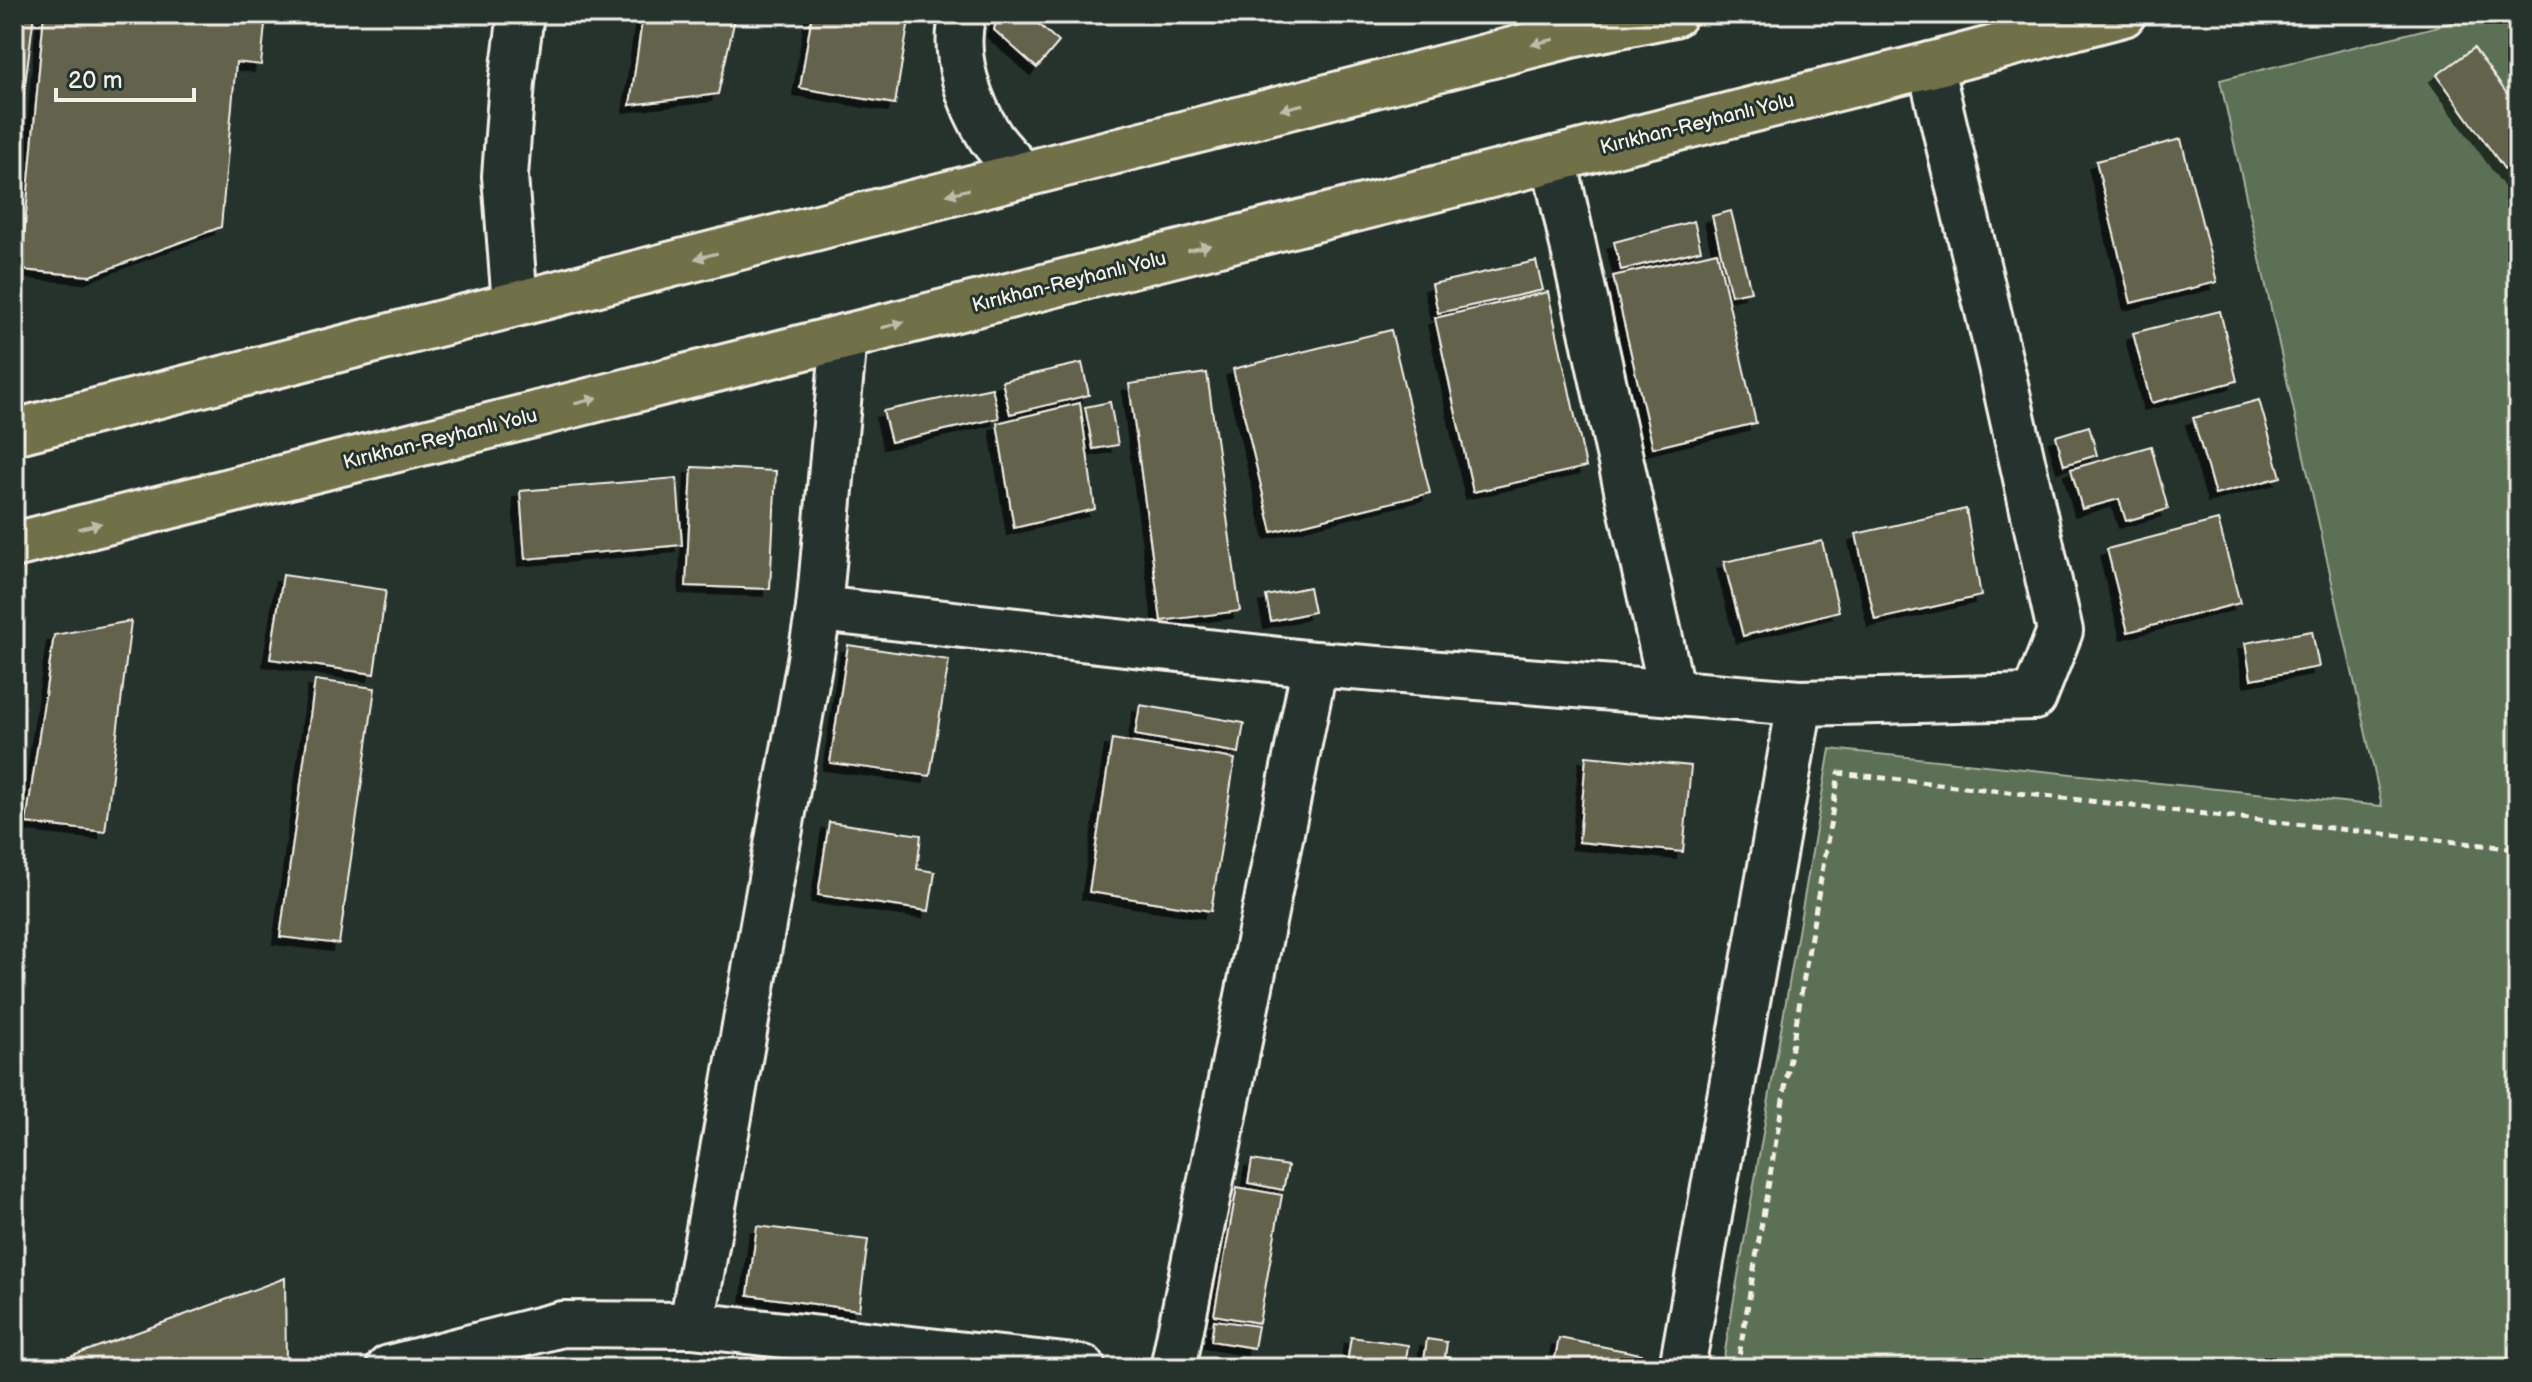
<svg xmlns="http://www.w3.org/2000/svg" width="2532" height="1382" viewBox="0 0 2532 1382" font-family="'Balsamiq Sans',sans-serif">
	<defs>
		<filter id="shadow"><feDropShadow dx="-7" dy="7" stdDeviation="0" flood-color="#0009"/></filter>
	</defs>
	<rect width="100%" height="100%" fill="#26332d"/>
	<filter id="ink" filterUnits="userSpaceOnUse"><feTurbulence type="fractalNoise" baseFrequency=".0125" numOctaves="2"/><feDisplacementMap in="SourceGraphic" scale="16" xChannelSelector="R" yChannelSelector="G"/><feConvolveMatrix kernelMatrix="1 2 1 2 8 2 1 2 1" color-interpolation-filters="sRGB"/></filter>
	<g filter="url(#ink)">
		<path fill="#5b7054" stroke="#a8b09e" stroke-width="2" d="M2487 14H2518V1368H1722L1830 749 2382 806 2220 80Z"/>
		<g fill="#63624e" stroke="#f4f1e8" stroke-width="2" filter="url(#shadow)">
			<path d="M14 14H34L15 164H14Z"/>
			<path d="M44 14H266L261 65 236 62 221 227 90 276 21 270Z"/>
			<path d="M643 14H736L718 94 630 105Z"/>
			<path d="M812 14H910L895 104 800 88Z"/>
			<path d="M998 14H1016L1033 19 1059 42 1037 68 994 30Z"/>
			<path d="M2474 48 2518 109V188L2437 75Z"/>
			<path d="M2181 139 2217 282 2131 303 2096 161Z"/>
			<path d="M1731 211 1751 291 1731 295 1712 216Z"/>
			<path d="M1694 221 1701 250 1621 270 1614 242Z"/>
			<path d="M1717 252 1756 423 1653 448 1613 276Z"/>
			<path d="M1536 261 1543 290 1438 313 1432 284Z"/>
			<path d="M1548 292 1586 467 1473 492 1435 318Z"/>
			<path d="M2220 311 2237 381 2151 403 2133 333Z"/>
			<path d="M1391 330 1430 493 1272 532 1233 369Z"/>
			<path d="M1082 363 1089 395 1010 414 1002 381Z"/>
			<path d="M1207 373 1240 611 1161 621 1129 384Z"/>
			<path d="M992 388 999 418 891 442 883 411Z"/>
			<path d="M2259 400 2281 477 2215 495 2193 418Z"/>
			<path d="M1110 402 1118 445 1093 449 1085 407Z"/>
			<path d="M1080 403 1095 509 1014 528 997 423Z"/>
			<path d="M2089 426 2097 455 2064 465 2056 436Z"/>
			<path d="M2151 446 2168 509 2126 521 2119 499 2082 509 2071 469Z"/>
			<path d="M692 467 776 471 770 589 686 586Z"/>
			<path d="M677 478 682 545 525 559 520 491Z"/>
			<path d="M1966 509 1981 596 1875 620 1856 534Z"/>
			<path d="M2218 520 2240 603 2128 632 2107 549Z"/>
			<path d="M1822 541 1839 611 1743 636 1724 562Z"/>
			<path d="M283 575 386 590 374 674 270 659Z"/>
			<path d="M1309 587 1314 612 1271 621 1266 596Z"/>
			<path d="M131 621 105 832 26 823 54 635Z"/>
			<path d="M2312 631 2319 667 2251 679 2245 643Z"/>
			<path d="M848 645 949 660 930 776 830 763Z"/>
			<path d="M315 680 375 688 339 944 280 937Z"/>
			<path d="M1140 705 1244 723 1239 753 1135 735Z"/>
			<path d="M1112 739 1235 759 1211 911 1089 892Z"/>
			<path d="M1586 756 1691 766 1683 852 1579 842Z"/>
			<path d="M829 822 921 835 917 869 935 872 929 911 818 895Z"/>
			<path d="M1252 1160 1288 1166 1283 1190 1248 1183Z"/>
			<path d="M1237 1187 1282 1195 1259 1323 1214 1315Z"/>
			<path d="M757 1226 868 1240 859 1310 748 1295Z"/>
			<path d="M285 1278 286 1364 276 1368H40Z"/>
			<path d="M1214 1320 1258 1326 1254 1348 1211 1341Z"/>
			<path d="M1351 1337 1408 1345 1405 1368 1347 1363Z"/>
			<path d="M1559 1338 1641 1354 1638 1368H1553Z"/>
			<path d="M1427 1339 1447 1342 1445 1357 1457 1359 1456 1368H1423Z"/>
		</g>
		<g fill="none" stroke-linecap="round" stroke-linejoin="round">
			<defs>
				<g id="street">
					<path d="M963 14C952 54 969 104 991 138 1000 151 1013 163 1023 175"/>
					<path d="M1554 159 1672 693"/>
					<path d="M515 304 505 176 512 82 521 14"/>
					<path d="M819 609 1315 664 1800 703 2034 697 2060 631 2001 366 1930 65"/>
					<path d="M692 1325 819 609 844 337"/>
					<path d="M389 1368 562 1324 692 1325 1083 1368"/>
					<path d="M1173 1368 1315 664"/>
					<path d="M1682 1368 1800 703"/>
				</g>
				<g id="highway">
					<path d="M14 432 1571 35 1674 14"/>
					<path d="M14 545 1930 65 2123 14"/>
				</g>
			</defs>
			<use href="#street" stroke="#f4f1e8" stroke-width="50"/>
			<use href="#highway" stroke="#f4f1e8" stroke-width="50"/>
			<path stroke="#f4f1e8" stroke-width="5" stroke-dasharray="8 6" stroke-linecap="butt" d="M1737 1368 1839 773 2518 849"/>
			<use href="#street" stroke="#26332d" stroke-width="44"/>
			<use href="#highway" stroke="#70704a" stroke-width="44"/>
		</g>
		<defs><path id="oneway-solid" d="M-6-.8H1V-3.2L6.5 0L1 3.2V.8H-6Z" transform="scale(2)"/></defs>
		<g fill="#bfbda9">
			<use href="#oneway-solid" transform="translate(1543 42) rotate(166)"/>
			<use href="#oneway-solid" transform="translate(1292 107) rotate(166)"/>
			<use href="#oneway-solid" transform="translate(958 192) rotate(166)"/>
			<use href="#oneway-solid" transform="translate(1199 248) rotate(-14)"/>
			<use href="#oneway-solid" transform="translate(706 256) rotate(166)"/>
			<use href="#oneway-solid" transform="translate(893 325) rotate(-14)"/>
			<use href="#oneway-solid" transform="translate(586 401) rotate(-14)"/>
			<use href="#oneway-solid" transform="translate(90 526) rotate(-14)"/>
		</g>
	</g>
	<g text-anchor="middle" stroke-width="6" stroke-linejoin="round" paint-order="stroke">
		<g font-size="20" fill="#f4f1e8" stroke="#26332d">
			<text transform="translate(1697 123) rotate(-14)" y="7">Kırıkhan-Reyhanlı Yolu</text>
			<text transform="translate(1069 281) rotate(-14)" y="7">Kırıkhan-Reyhanlı Yolu</text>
			<text transform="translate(440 438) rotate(-14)" y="7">Kırıkhan-Reyhanlı Yolu</text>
		</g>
	</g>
	<rect width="2532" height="1382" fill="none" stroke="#26332d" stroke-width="48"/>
	<rect x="24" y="24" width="2484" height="1334" fill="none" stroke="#f4f1e8" stroke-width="3" filter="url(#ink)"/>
	<path d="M56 88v12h138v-12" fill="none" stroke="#f4f1e8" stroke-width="4"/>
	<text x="68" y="88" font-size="24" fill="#f4f1e8" stroke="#26332d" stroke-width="6" paint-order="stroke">20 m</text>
</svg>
